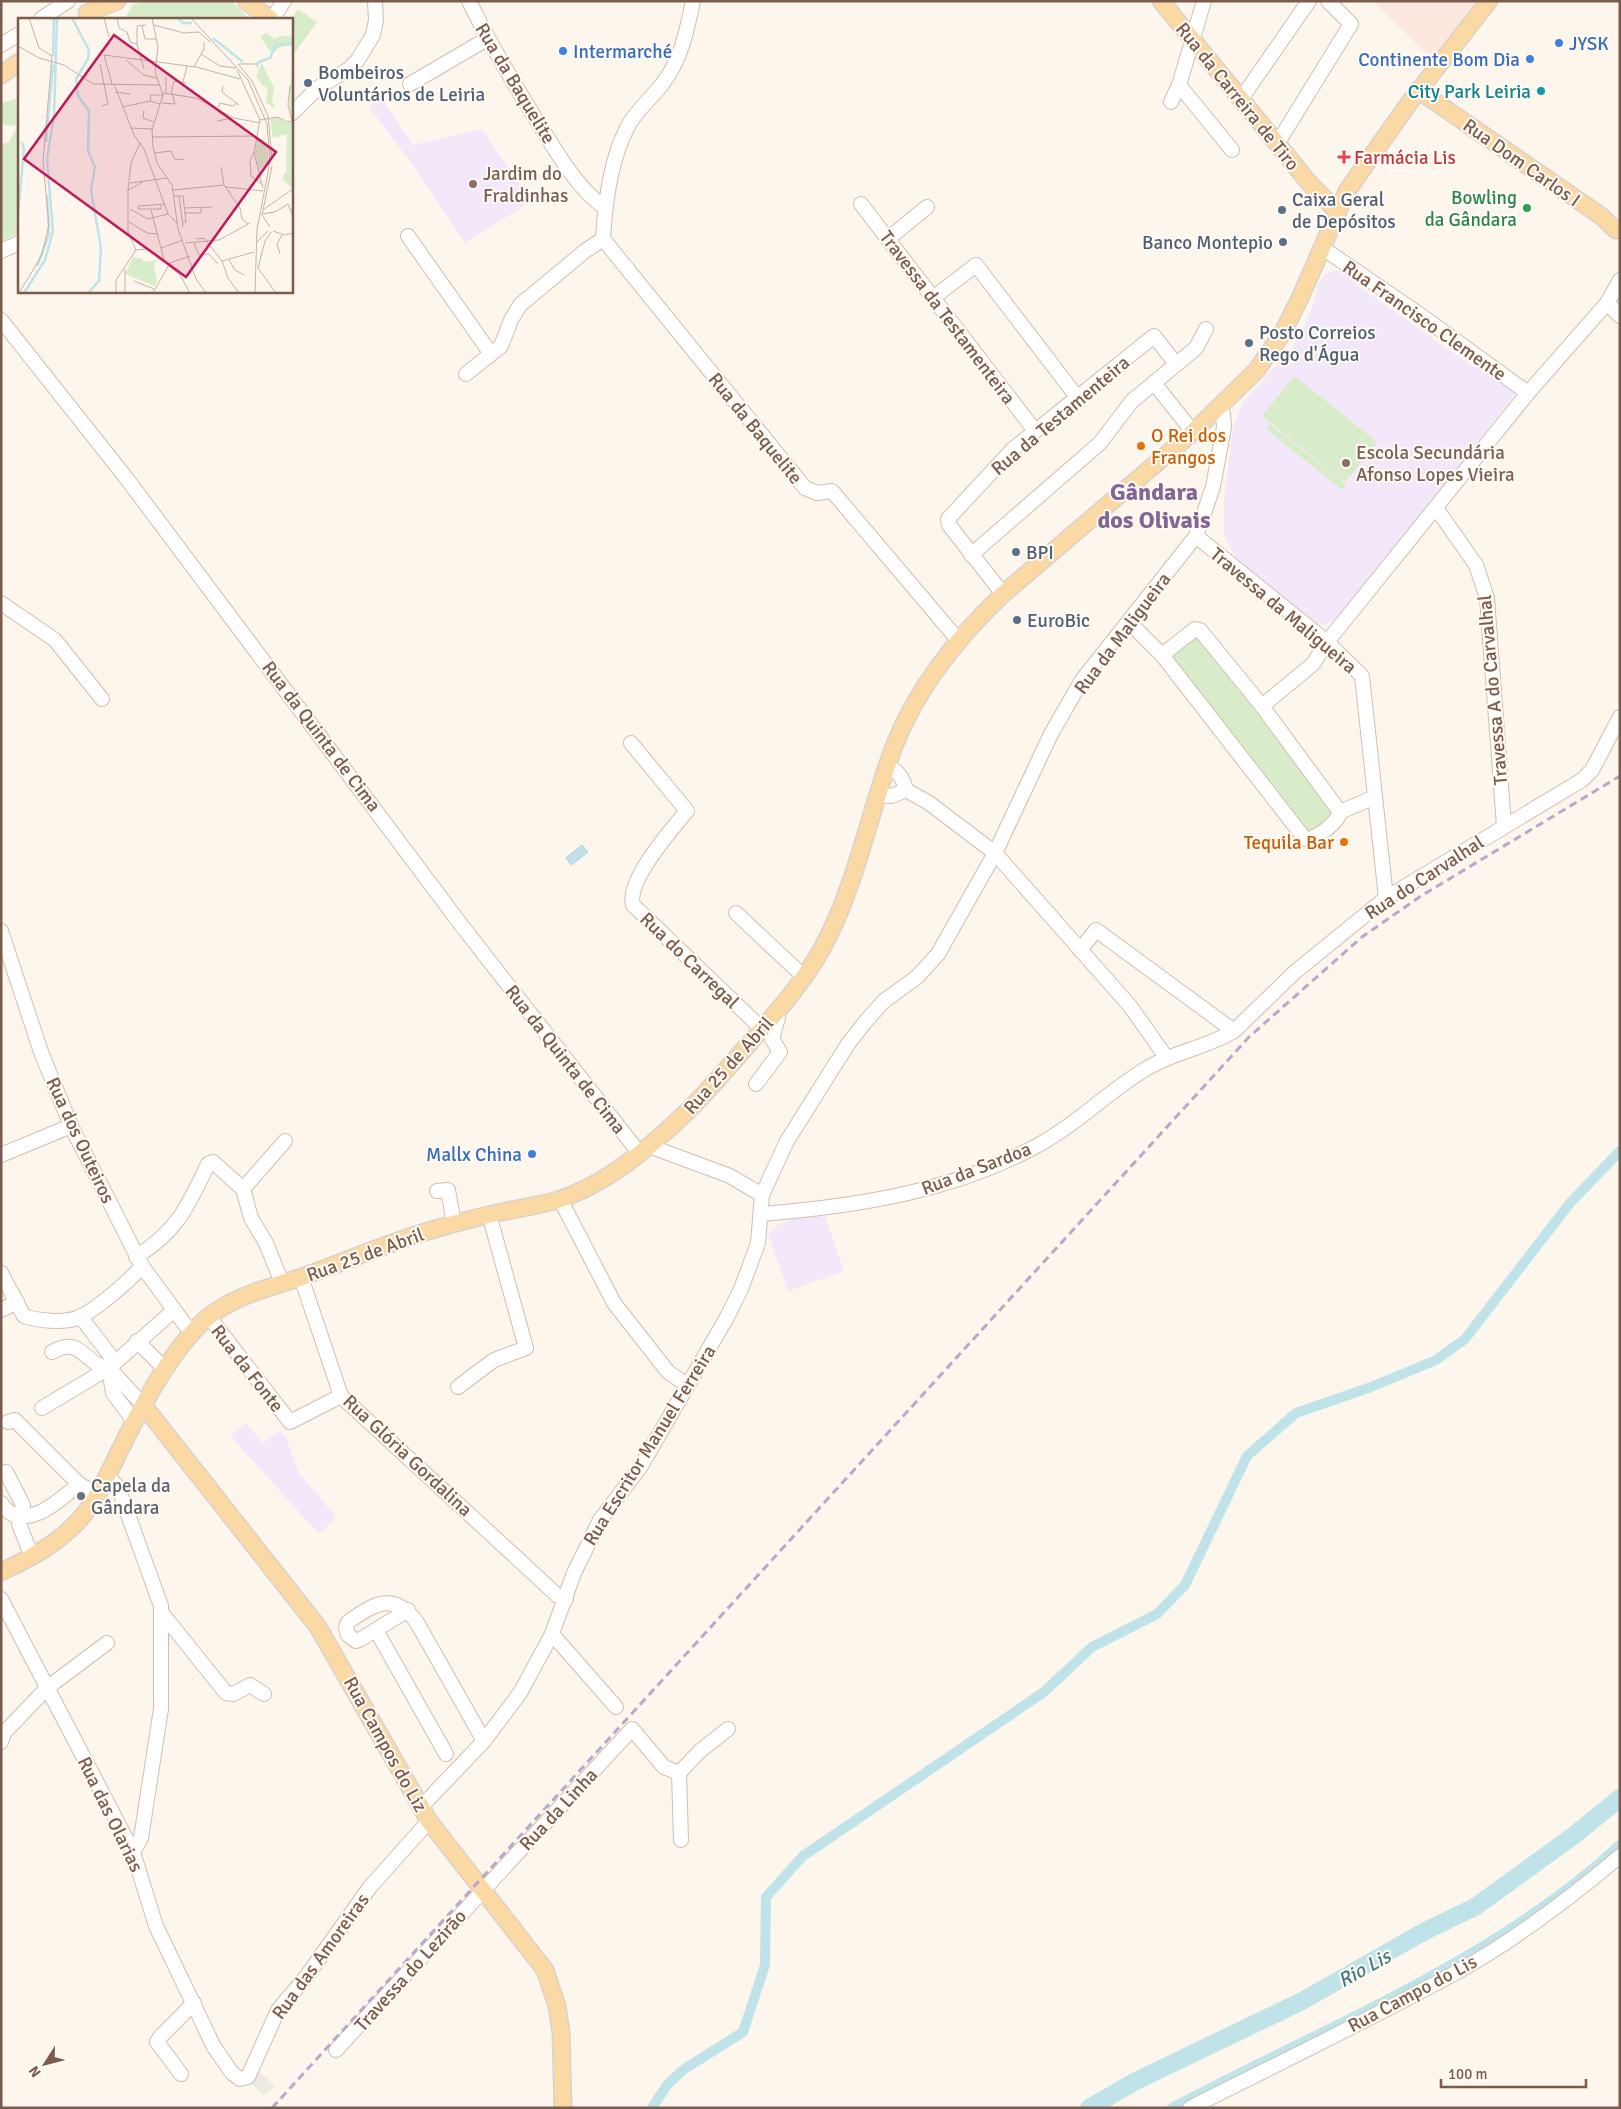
<svg xmlns="http://www.w3.org/2000/svg" width="1621" height="2109" viewBox="0 0 1621 2109" font-family="Signika,sans-serif">
	<rect width="100%" height="100%" fill="#fdf6ec"/>
	<path fill="#fde8e0" d="M1373 1H1478L1432 59Z"/>
	<path fill="#efe9e4" d="M256 2069 275 2086 264 2095 249 2082Z"/>
	<g fill="#f3e8fa">
		<path d="M381 97 413 145 481 129 532 201 465 243 414 167 369 107Z"/>
		<path d="M1340 269 1355 276 1357 285 1472 366 1478 364 1517 392 1340 619 1318 626 1253 575 1234 556 1224 535V500L1233 427 1243 402 1291 349 1303 330 1313 305 1318 284 1325 274Z"/>
		<path d="M801 1216H825L844 1271 788 1291 768 1234 778 1225Z"/>
		<path d="M246 1423 263 1443 280 1430 286 1438 299 1473 336 1517 319 1534 230 1436Z"/>
	</g>
	<g fill="#d8ecc9">
		<path d="M146 1H231L244 13 247 19H125L132 5Z"/>
		<path d="M298 9 317 22 291 58V19Z"/>
		<path d="M19 98V233L1 242V144L9 142 17 126 1 125V103Z"/>
		<path d="M1296 377 1376 441 1375 445 1346 481H1342L1264 417V413L1293 378Z"/>
		<path d="M1270 424 1346 485 1342 490 1266 429Z"/>
		<path d="M1192 636 1199 637 1333 812V815L1312 832 1308 833 1171 658 1172 651Z"/>
	</g>
	<path fill="#bfe3e8" stroke="#a5d3da" d="M582 845 588 852 571 865 566 858Z"/>
	<g fill="none" stroke-linecap="round" stroke-linejoin="round">
		<g stroke="#bfe3e8" stroke-width="10">
			<path d="M652 2108 667 2085 683 2070 743 2032 765 1965 766 1897 803 1856 1044 1692 1092 1647 1157 1614 1185 1585 1247 1456 1296 1413 1371 1387 1436 1360 1465 1339 1570 1203 1620 1151"/>
			<path d="M1172 2108C1324 2027 1492 1963 1620 1845"/>
		</g>
		<path stroke="#bfe3e8" stroke-width="18" d="M1089 2108 1136 2081 1304 2000 1425 1931 1475 1907 1573 1836 1620 1798"/>
		<defs>
			<g id="minor">
				<path d="M469 1C490 44 514 84 539 124 558 154 576 187 605 208"/>
				<path d="M1204 1 1179 85 1232 150"/>
				<path d="M41 19 68 1"/>
				<path d="M272 19 284 1"/>
				<path d="M1 45 19 34"/>
				<path d="M410 84 487 39"/>
				<path d="M1241 99 1309 1"/>
				<path d="M1171 102 1179 85"/>
				<path d="M291 114 319 87 349 69 357 61 373 35 376 20 375 1"/>
				<path d="M1277 144 1351 24 1328 1"/>
				<path d="M861 204 1035 431"/>
				<path d="M408 236 491 354"/>
				<path d="M889 238 927 207"/>
				<path d="M603 239 805 488 817 493 832 491 959 641"/>
				<path d="M1321 247 1419 314 1528 393"/>
				<path d="M1 251 19 243"/>
				<path d="M934 297 976 265 1077 397"/>
				<path d="M1607 303 1620 316"/>
				<path d="M1 320 127 479 462 926 640 1154"/>
				<path d="M466 374 501 346 511 320 520 305 585 251 603 239C605 202 610 161 627 128 635 111 652 98 663 83 681 60 687 30 693 1"/>
				<path d="M1154 383 1193 432"/>
				<path d="M1436 508 1476 565 1487 598 1504 826"/>
				<path d="M1196 536 1327 642 1362 676 1386 898"/>
				<path d="M971 555 1100 443 1132 401 1196 348 1206 329"/>
				<path d="M1003 594 949 525 948 519 1013 449 1154 336 1176 364"/>
				<path d="M1 603 55 640 102 699"/>
				<path d="M1130 623 1162 655 1305 839C1315 841 1339 821 1340 812L1262 706 1200 630 1195 629 1162 655"/>
				<path d="M1262 706 1313 664 1327 642 1528 393 1607 303 1620 280"/>
				<path d="M631 743 687 811C671 830 626 881 633 905L762 1029"/>
				<path d="M888 766C898 771 904 779 906 790"/>
				<path d="M906 790 929 803 995 853 1130 1006 1166 1057"/>
				<path d="M878 795 892 796 906 790"/>
				<path d="M1340 812 1375 797"/>
				<path d="M736 913 804 977"/>
				<path d="M1 931 41 1052 71 1126 142 1266 192 1334"/>
				<path d="M1080 950 1096 930 1234 1031"/>
				<path d="M756 1084 780 1052 772 1039 778 1018 775 1013"/>
				<path d="M649 1146 730 1176 762 1195"/>
				<path d="M1 1155 71 1126"/>
				<path d="M243 1189 285 1141"/>
				<path d="M437 1191 448 1190 454 1224"/>
				<path d="M560 1199 614 1303 668 1372 687 1385"/>
				<path d="M762 1214C859 1206 956 1191 1042 1143 1079 1122 1108 1092 1144 1070 1172 1052 1206 1048 1234 1031L1295 972 1386 898 1582 780 1592 770 1620 717"/>
				<path d="M136 1257C178 1230 187 1208 208 1164L213 1162 243 1189 251 1218 266 1243 282 1283"/>
				<path d="M1 1273 24 1316C39 1321 62 1323 78 1318 94 1311 131 1280 142 1266"/>
				<path d="M301 1277 341 1396 558 1596 566 1599"/>
				<path d="M1 1310 17 1302"/>
				<path d="M80 1316 115 1362"/>
				<path d="M209 1317 290 1422 341 1396"/>
				<path d="M137 1341 166 1370"/>
				<path d="M52 1352C83 1335 83 1365 109 1368"/>
				<path d="M109 1368 113 1393 134 1421"/>
				<path d="M109 1368 144 1406"/>
				<path d="M458 1387 494 1360 526 1348 489 1214"/>
				<path d="M42 1408 109 1368 173 1311"/>
				<path d="M8 1422 15 1420 79 1484 98 1495"/>
				<path d="M6 1472 23 1505 19 1524 32 1557"/>
				<path d="M107 1476 118 1487 161 1606V1709L141 1838 133 1852"/>
				<path d="M1 1503C22 1536 60 1500 79 1484"/>
				<path d="M1 1599 133 1852 156 1926 214 2047 232 2073 240 2079 248 2077 278 2010 306 1977 370 1887 429 1821"/>
				<path d="M408 1610 361 1639 356 1641 348 1635 346 1627 348 1622C374 1604 393 1591 416 1621L484 1741"/>
				<path d="M161 1612 226 1693 233 1694 250 1685 264 1694"/>
				<path d="M376 1630 446 1754"/>
				<path d="M552 1634 616 1707"/>
				<path d="M1 1742 4 1733 47 1688 107 1643"/>
				<path d="M420 1808 484 1741 520 1693 552 1634 574 1573 600 1520 641 1466 726 1319 741 1289 758 1243 762 1195 787 1141 848 1044 866 1021 884 1001 917 977 938 954 995 853 1051 734 1082 680 1196 536 1213 487 1224 427 1223 414 1219 408"/>
				<path d="M681 1840 679 1773 700 1751 728 1729"/>
				<path d="M336 2050 632 1729 664 1767 679 1773"/>
				<path d="M181 2074 157 2042 161 2036 194 2003"/>
				<path d="M1190 2108C1279 2063 1369 2020 1457 1972 1515 1940 1569 1899 1620 1856"/>
			</g>
			<g id="major">
				<path d="M246 1 270 19"/>
				<path d="M1161 1 1310 184 1337 211"/>
				<path d="M87 13 117 1"/>
				<path d="M1 75 19 62"/>
				<path d="M1418 90 1601 216 1616 230"/>
				<path d="M144 1406 318 1627 429 1821 545 1970 557 2006 561 2032 563 2108"/>
				<path d="M1 1572C31 1558 59 1543 81 1518 97 1500 107 1476 118 1454 139 1411 171 1349 207 1318 235 1295 269 1288 302 1277 349 1260 394 1240 442 1227 464 1221 485 1215 507 1211 524 1207 541 1205 558 1200 598 1187 634 1160 664 1133 694 1107 720 1077 746 1047 777 1012 810 976 830 933 859 873 871 806 895 744 918 686 959 636 1003 594L1193 432 1256 371 1282 334 1300 298 1347 191 1409 103 1489 1"/>
			</g>
		</defs>
		<use href="#minor" stroke="#d1beb0" stroke-width="16"/>
		<use href="#major" stroke="#dad1cd" stroke-width="19"/>
		<use href="#minor" stroke="#fff" stroke-width="14"/>
		<use href="#major" stroke="#fbd9a5" stroke-width="16"/>
		<path stroke="#b9a8c9" stroke-width="3" stroke-dasharray="8 5" stroke-linecap="butt" d="M272 2108 1249 1037 1362 937 1421 896 1620 776"/>
	</g>
	<g fill="#3f7fe0" stroke="#fffaf3" stroke-width="2">
		<circle cx="1559" cy="43" r="5"/>
		<circle cx="563" cy="51" r="5"/>
		<circle cx="1530" cy="59" r="5"/>
		<circle cx="532" cy="1154" r="5"/>
	</g>
	<g fill="#5c6f8a" stroke="#fffaf3" stroke-width="2">
		<circle cx="308" cy="83" r="5"/>
		<circle cx="1282" cy="210" r="5"/>
		<circle cx="1283" cy="242" r="5"/>
		<circle cx="1249" cy="343" r="5"/>
		<circle cx="1016" cy="552" r="5"/>
		<circle cx="1017" cy="620" r="5"/>
	</g>
	<circle fill="#0f9aa8" stroke="#fffaf3" stroke-width="2" cx="1541" cy="91" r="5"/>
	<path fill="#e0444e" stroke="#fffaf3" stroke-width="2" d="M1341.5 149.5h5v5h5v5h-5v5h-5v-5h-5v-5h5z"/>
	<g fill="#8d6e63" stroke="#fffaf3" stroke-width="2">
		<circle cx="473" cy="184" r="5"/>
		<circle cx="1346" cy="463" r="5"/>
	</g>
	<circle fill="#2e9e5b" stroke="#fffaf3" stroke-width="2" cx="1527" cy="208" r="5"/>
	<g fill="#e8710a" stroke="#fffaf3" stroke-width="2">
		<circle cx="1141" cy="446" r="5"/>
		<circle cx="1344" cy="842" r="5"/>
	</g>
	<circle fill="#6b7280" stroke="#fffaf3" stroke-width="2" cx="81" cy="1496" r="5"/>
	<g text-anchor="middle" stroke-width="4" stroke-linejoin="round" paint-order="stroke">
		<g font-size="19" fill="#366cbe" stroke="#fffaf3" text-anchor="start">
			<text x="1569" y="50">JYSK</text>
			<text x="573" y="58">Intermarché</text>
			<text x="1520" y="66" text-anchor="end">Continente Bom Dia</text>
			<text x="522" y="1161" text-anchor="end">Mallx China</text>
		</g>
		<g font-size="19" fill="#4e5e75" stroke="#fffaf3" text-anchor="start">
			<text x="318" y="79">Bombeiros<tspan x="318" dy="22">Voluntários de Leiria</tspan></text>
			<text x="1292" y="206">Caixa Geral<tspan x="1292" dy="22">de Depósitos</tspan></text>
			<text x="1273" y="249" text-anchor="end">Banco Montepio</text>
			<text x="1259" y="339">Posto Correios<tspan x="1259" dy="22">Rego d'Água</tspan></text>
			<text x="1026" y="559">BPI</text>
			<text x="1027" y="627">EuroBic</text>
		</g>
		<g font-size="19" fill="#7a5c4d" stroke="#fffaf3">
			<text transform="translate(516 83) rotate(59)" y="7">Rua da Baquelite</text>
			<text transform="translate(1238 96) rotate(51)" y="7">Rua da Carreira de Tiro</text>
			<text transform="translate(1522 162) rotate(35)" y="7">Rua Dom Carlos I</text>
			<text transform="translate(948 317) rotate(53)" y="7">Travessa da Testamenteira</text>
			<text transform="translate(1425 320) rotate(35)" y="7">Rua Francisco Clemente</text>
			<text transform="translate(1060 415) rotate(-40)" y="7">Rua da Testamenteira</text>
			<text transform="translate(756 428) rotate(51)" y="7">Rua da Baquelite</text>
			<text transform="translate(1284 610) rotate(40)" y="7">Travessa da Maligueira</text>
			<text transform="translate(1122 633) rotate(-53)" y="7">Rua da Maligueira</text>
			<text transform="translate(1492 690) rotate(-95)" y="7">Travessa A do Carvalhal</text>
			<text transform="translate(322 736) rotate(53)" y="7">Rua da Quinta de Cima</text>
			<text transform="translate(1424 877) rotate(-33)" y="7">Rua do Carvalhal</text>
			<text transform="translate(690 960) rotate(44)" y="7">Rua do Carregal</text>
			<text transform="translate(566 1059) rotate(52)" y="7">Rua da Quinta de Cima</text>
			<text transform="translate(728 1065) rotate(-48)" y="7">Rua 25 de Abril</text>
			<text transform="translate(81 1140) rotate(65)" y="7">Rua dos Outeiros</text>
			<text transform="translate(976 1168) rotate(-21)" y="7">Rua da Sardoa</text>
			<text transform="translate(365 1254) rotate(-20)" y="7">Rua 25 de Abril</text>
			<text transform="translate(248 1368) rotate(52)" y="7">Rua da Fonte</text>
			<text transform="translate(649 1445) rotate(-58)" y="7">Rua Escritor Manuel Ferreira</text>
			<text transform="translate(408 1455) rotate(43)" y="7">Rua Glória Gordalina</text>
			<text transform="translate(386 1744) rotate(61)" y="7">Rua Campos do Liz</text>
			<text transform="translate(558 1809) rotate(-47)" y="7">Rua da Linha</text>
			<text transform="translate(111 1814) rotate(64)" y="7">Rua das Olarias</text>
			<text transform="translate(320 1956) rotate(-54)" y="7">Rua das Amoreiras</text>
			<text transform="translate(410 1970) rotate(-48)" y="7">Travessa do Lezirão</text>
			<text transform="translate(1412 1993) rotate(-28)" y="7">Rua Campo do Lis</text>
		</g>
		<g font-size="19" fill="#0d838f" stroke="#fffaf3" text-anchor="end">
			<text x="1531" y="98">City Park Leiria</text>
		</g>
		<g font-size="19" fill="#be3a42" stroke="#fffaf3" text-anchor="start">
			<text x="1354" y="164">Farmácia Lis</text>
		</g>
		<g font-size="19" fill="#785e54" stroke="#fffaf3" text-anchor="start">
			<text x="483" y="180">Jardim do<tspan x="483" dy="22">Fraldinhas</tspan></text>
			<text x="1356" y="459">Escola Secundária<tspan x="1356" dy="22">Afonso Lopes Vieira</tspan></text>
		</g>
		<g font-size="19" fill="#27864d" stroke="#fffaf3" text-anchor="end">
			<text x="1517" y="204">Bowling<tspan x="1517" dy="22">da Gândara</tspan></text>
		</g>
		<g font-size="19" fill="#c56008" stroke="#fffaf3" text-anchor="start">
			<text x="1151" y="442">O Rei dos<tspan x="1151" dy="22">Frangos</tspan></text>
			<text x="1334" y="849" text-anchor="end">Tequila Bar</text>
		</g>
		<g font-size="19" fill="#5b616d" stroke="#fffaf3" text-anchor="start">
			<text x="91" y="1492">Capela da<tspan x="91" dy="22">Gândara</tspan></text>
		</g>
		<g font-size="20" font-style="italic" fill="#437c86" stroke="#fffaf3">
			<text transform="translate(1364 1968) rotate(-29)" y="7">Rio Lis</text>
		</g>
		<g font-size="24" font-weight="bold" fill="#846695" stroke="#fffaf3">
			<text x="1154" y="500">Gândara<tspan x="1154" dy="28">dos Olivais</tspan></text>
		</g>
	</g>
	<g transform="translate(18 18)">
		<rect width="275" height="275" fill="#fdf6ec"/>
		<path d="M249 15 256 21 263 18 275 19V29L268 26 253 35 242 18ZM244 45 256 70 254 82 258 92 248 84 250 69 245 68 238 58ZM273 58H275V170H274L265 162 266 156 275 150 268 154 269 116 255 120 252 101 259 99 269 105 275 103 271 90ZM239 121H247V127L249 126 250 144 241 152 237 135ZM115 239 125 241V244L139 242 136 246 139 263 137 268 107 256Z" fill="#d8ecc9"/>
		<path fill="none" stroke="#bfe3e8" stroke-width="2.5" d="M54 0 71 32 70 41 58 61 60 78 71 93 70 133 77 149 73 172 83 230 81 263 70 275M160 0 165 5H174M195 20 225 44M35 38 36 0M239 45 252 40 258 27 275 26M28 124 35 47M0 195 6 131 4 124M19 248 31 216 29 177M6 275 27 242 35 213 29 141 36 97 39 0"/>
		<path fill="none" stroke="#c5b3a7" stroke-width="1" d="M86 0 91 19M99 0 101 10 109 14 112 24 119 26 126 51M134 0 140 29 137 54 145 77 134 112 135 129 139 145 154 167 160 211 178 261 188 275M173 0 230 62 249 106 252 144 239 211 237 275M136 7 166 15 181 14 192 24M124 8 127 21H139M119 26V8L128 7M0 28 21 40 46 47 75 66 142 67M183 36 202 48 218 50M108 42 126 57 139 60M82 46 90 86 84 88M220 46 234 63 250 98 254 141M221 46H239L240 49M176 49 186 31V24M219 52 242 102 236 135 245 170M148 59V75M165 64 169 48M94 66 86 37 178 49 222 61M96 66 116 117 126 131 150 196 159 205M205 68 204 74 221 87M97 74 112 76M145 75 178 80 216 100 242 105M153 75 156 63 168 65M132 83 133 77H145M144 85 157 86 154 75M104 89 132 83 142 86M200 90 202 85 215 88 219 85M126 92 125 100 136 104M242 102 259 99 270 104 274 103 270 87 272 68M199 103 214 100M113 110 135 111M135 119 239 118M236 134 232 143 233 158 245 167M137 135 153 133 157 142 166 141M203 149 206 167 222 190 224 201 230 206M112 165 149 160M208 169 245 173M110 172 125 164M155 172 206 167M156 178H165L168 204H164M161 178 165 209M143 187V191H120L121 188 147 186M167 190 194 189M112 191 130 201 150 196M246 191 275 171M133 192 146 242M167 195H183V190M244 196 257 194 270 186 275 199M111 204 129 215 139 216M252 209 244 197 254 148M255 213 266 217 275 215M253 214 247 223 240 250 258 275M178 221 186 220 204 243 210 260 221 275M167 225 201 222 232 205M176 225 181 237 191 236 200 246M238 225 250 213M143 230 165 222M118 232 110 214V172L113 145 122 125M262 236 259 226 264 217M211 242 217 252 226 257M204 243 236 234M149 246 172 238M151 248 162 257 172 275M107 251V275M116 263 136 271M1 275 24 237 31 207 25 144 34 38 21 30 11 0M98 275V262L118 232 129 231 145 241M135 275 152 245"/>
		<path fill="#c2185b" fill-opacity="0.15" stroke="#c2185b" stroke-width="2.5" d="M96 17 258 134 168 259 6 141Z"/>
		<rect width="275" height="275" fill="none" stroke="#7a5c4d" stroke-width="2.5"/>
	</g>
	<rect width="1621" height="2109" fill="none" stroke="#7a5c4d" stroke-width="5"/>
	<g transform="translate(45 2064) rotate(234)" stroke="#fffaf3" stroke-width="4" paint-order="stroke">
	<path d="M0-4L9 19L0 12L-9 19Z" fill="#7a5c4d"/>
	<text y="-8" font-size="14" font-weight="bold" text-anchor="middle" fill="#7a5c4d">N</text>
	</g>
	<path d="M1441 2079v8h145v-8" fill="none" stroke="#7a5c4d" stroke-width="2.5"/>
	<text x="1448" y="2079" font-size="15" fill="#7a5c4d" stroke="#fffaf3" stroke-width="4" paint-order="stroke">100 m</text>
</svg>
